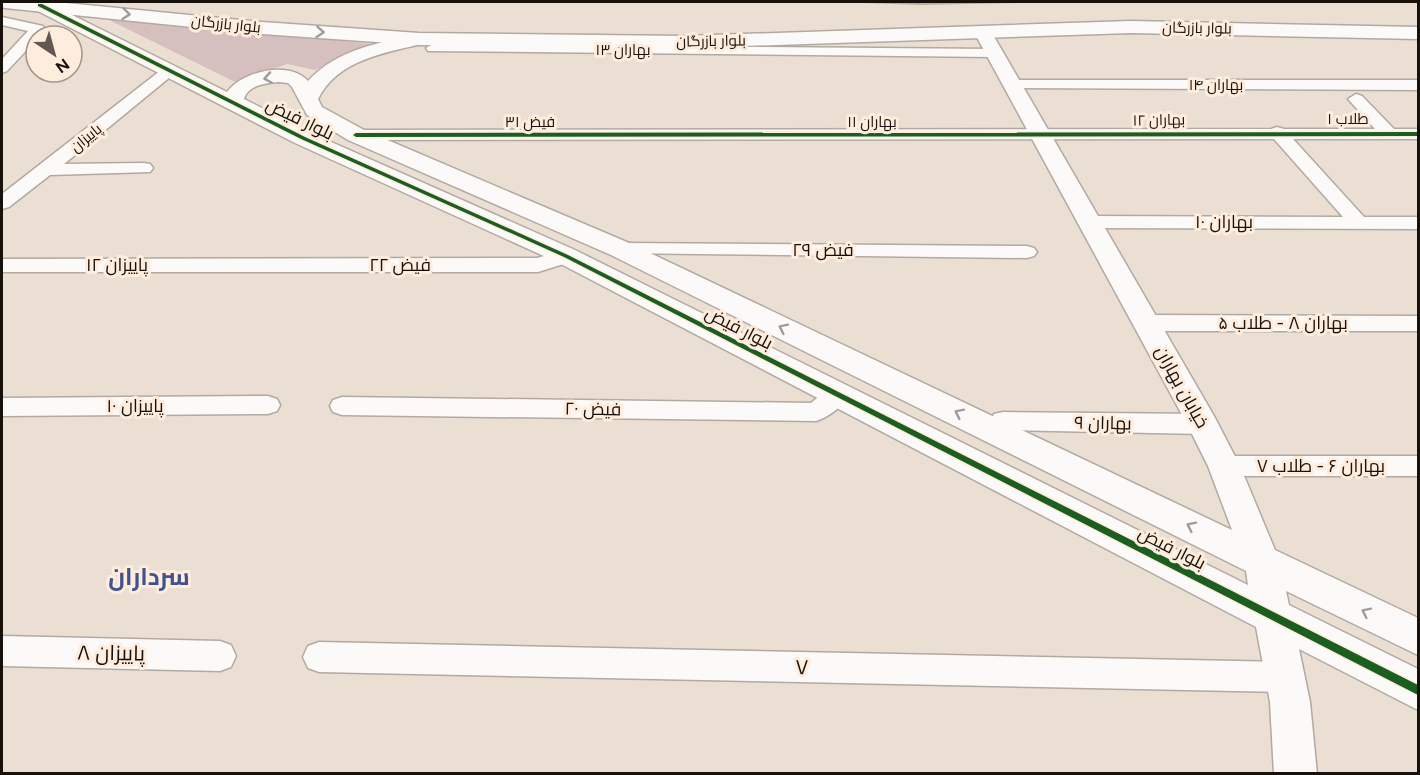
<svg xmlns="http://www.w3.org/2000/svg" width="1420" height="775" viewBox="0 0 1420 775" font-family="Figtree,Cairo,sans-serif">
	<rect width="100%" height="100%" fill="#ebdfd4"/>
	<path fill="#d6c0bf" d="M101 16 381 45 315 70 287 64 235 82Z"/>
	<path fill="#b1b49d" d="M836 2H1063L920 5Z"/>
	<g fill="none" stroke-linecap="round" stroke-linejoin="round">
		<defs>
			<g id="minor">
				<path d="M2 17 43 26 45 29 39 36H36V40L7 71 2 73V59L28 31 2 25Z"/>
				<path d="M433 44 994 49 1001 53 994 57 428 51 426 48Z"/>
				<path d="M170 65 178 70 175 73 64 164 144 163 150 164 153 168 150 172 50 175 9 207 2 209V194L165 67Z"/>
				<path d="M1013 80H1418V90L1007 88 1005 85 1007 82Z"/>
				<path d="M1356 94 1362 96 1394 129H1418V139H1293L1364 217H1418V229L1089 228 1082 226 1079 222 1082 218 1089 216 1343 217 1274 139 356 140 350 139 347 135 350 131 356 130 1271 129 1277 127 1284 129H1375L1348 99Z"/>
				<path d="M620 243 1027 246 1034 248 1037 252 1034 256 1027 258 613 253 610 249 613 245Z"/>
				<path d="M566 250 573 251 576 256 573 261 538 272H2V259L537 258Z"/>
				<path d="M1147 315 1418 316V331H1147L1139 328 1136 323 1139 318Z"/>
				<path d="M838 385 847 388 850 394C843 406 829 417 816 421L342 415 333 412 330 406 333 400 342 397 811 403 829 388Z"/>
				<path d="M268 396 277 399 280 405 277 411 268 414 2 416V398Z"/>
				<path d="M1003 412 1203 414 1212 417 1215 424 1212 431 1203 434 1003 430 994 428 991 421 994 414Z"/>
				<path d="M1224 456H1418V476H1224L1215 473 1211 466 1215 459Z"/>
				<path d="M2 636 220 641 231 645 236 656 231 667 220 671 2 666Z"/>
				<path d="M319 642 1284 662 1295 666 1300 677 1295 688 1284 692 319 672 308 668 303 657 308 646Z"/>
			</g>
			<path id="tertiary" d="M34 2H46L227 92C242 71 290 60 308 81 337 49 379 43 419 34L425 35 428 39 425 43C386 53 338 59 318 99L322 107 364 130 629 243 1232 530 1208 466 1187 424 974 32 977 28H989L1214 416 1240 466 1275 550 1418 618V655L1286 591 1289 605 1418 669V710L1299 649 1310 702 1317 774H1274L1270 702 1256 627 557 262 295 143 34 9 31 5ZM279 82 288 83 292 87 307 115 348 140 611 255 1246 571 1248 585 575 250 311 133 244 99C248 85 266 83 279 82Z"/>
			<path id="primary" d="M2 2H56L262 22 419 33 684 36 1131 21 1418 27V39L1131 33 684 48 419 45 262 34 5 8 2 7Z"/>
		</defs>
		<use href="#minor" stroke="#b2a9a1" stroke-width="3"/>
		<use href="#tertiary" stroke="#b2a9a1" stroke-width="3"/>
		<use href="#primary" stroke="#b2a9a1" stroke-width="3"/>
		<use href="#minor" fill="#fcfaf9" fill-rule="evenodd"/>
		<use href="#tertiary" fill="#fcfaf9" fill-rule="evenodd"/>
		<use href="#primary" fill="#fcfaf9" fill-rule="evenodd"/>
		<defs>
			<g id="cycleway">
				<path d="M38 4H42L305 137 568 255 1418 685V695L564 257 301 139 38 6Z"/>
				<path d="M1418 132V136L356 137 353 135 356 133Z"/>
			</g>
		</defs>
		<use href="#cycleway" stroke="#feecdd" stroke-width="3"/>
		<use href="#cycleway" fill="#1b5e20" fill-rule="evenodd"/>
	</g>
	<defs><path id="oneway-chevron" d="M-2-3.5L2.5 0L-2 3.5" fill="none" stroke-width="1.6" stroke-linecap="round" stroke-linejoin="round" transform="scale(1.5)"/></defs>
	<g stroke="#a19c99">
		<use href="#oneway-chevron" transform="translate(126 14) rotate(6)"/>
		<use href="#oneway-chevron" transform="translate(320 32) rotate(4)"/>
		<use href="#oneway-chevron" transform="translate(268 78) rotate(171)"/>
		<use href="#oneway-chevron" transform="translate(783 328) rotate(-154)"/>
		<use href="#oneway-chevron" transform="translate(959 413) rotate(-154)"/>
		<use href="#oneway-chevron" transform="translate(1191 526) rotate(-154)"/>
		<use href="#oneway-chevron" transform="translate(1366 612) rotate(-154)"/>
	</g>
	<g text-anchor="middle" stroke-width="6" stroke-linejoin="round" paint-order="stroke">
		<g font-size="15" fill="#18100a" stroke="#feecdd">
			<text transform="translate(226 24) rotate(6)" y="5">بلوار بازرگان</text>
			<text transform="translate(1197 28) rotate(1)" y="5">بلوار بازرگان</text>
			<text transform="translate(711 41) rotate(-1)" y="5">بلوار بازرگان</text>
			<text x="623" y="55">بهاران ۱۳</text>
			<text x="1216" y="90">بهاران ۱۴</text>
			<text x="1348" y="124">طلاب ۱</text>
			<text transform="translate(1159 120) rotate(-1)" y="5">بهاران ۱۲</text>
			<text x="530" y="127">فیض ۳۱</text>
			<text x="872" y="127">بهاران ۱۱</text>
			<text transform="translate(86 138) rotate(-39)" y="5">پاییزان</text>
		</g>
		<g font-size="18" fill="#18100a" stroke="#feecdd">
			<text transform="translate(300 119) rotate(26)" y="6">بلوار فیض</text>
			<text x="1224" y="228">بهاران ۱۰</text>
			<text x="823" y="256">فیض ۲۹</text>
			<text x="117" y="271">پاییزان ۱۲</text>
			<text x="400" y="271">فیض ۲۲</text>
			<text x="1283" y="329">بهاران ۸ - طلاب ۵</text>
			<text transform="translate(739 328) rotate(27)" y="6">بلوار فیض</text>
			<text transform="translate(1182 387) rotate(61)" y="6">خیابان بهاران</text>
			<text x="135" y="412">پاییزان ۱۰</text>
			<text transform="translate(593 409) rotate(1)" y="6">فیض ۲۰</text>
			<text transform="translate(1103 423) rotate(1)" y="6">بهاران ۹</text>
			<text x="1321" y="472">بهاران ۶ - طلاب ۷</text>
			<text transform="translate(1172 548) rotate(27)" y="6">بلوار فیض</text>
		</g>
		<g font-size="21" fill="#18100a" stroke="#feecdd">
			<text transform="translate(111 653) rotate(1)" y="7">پاییزان ۸</text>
			<text transform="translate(802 667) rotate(1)" y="7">۷</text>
		</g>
		<g font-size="24" font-weight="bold" fill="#3f548f" stroke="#feecdd">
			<text x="149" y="585">سرداران</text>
		</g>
	</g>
	<rect width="1420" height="775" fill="none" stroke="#18100a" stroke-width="6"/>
	<g transform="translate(54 54) rotate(144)"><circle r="28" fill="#feecdd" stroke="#a29489" stroke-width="1.5"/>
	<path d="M0-4.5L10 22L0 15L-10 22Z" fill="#625851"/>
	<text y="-9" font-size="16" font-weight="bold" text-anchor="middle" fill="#18100a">N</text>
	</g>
</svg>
